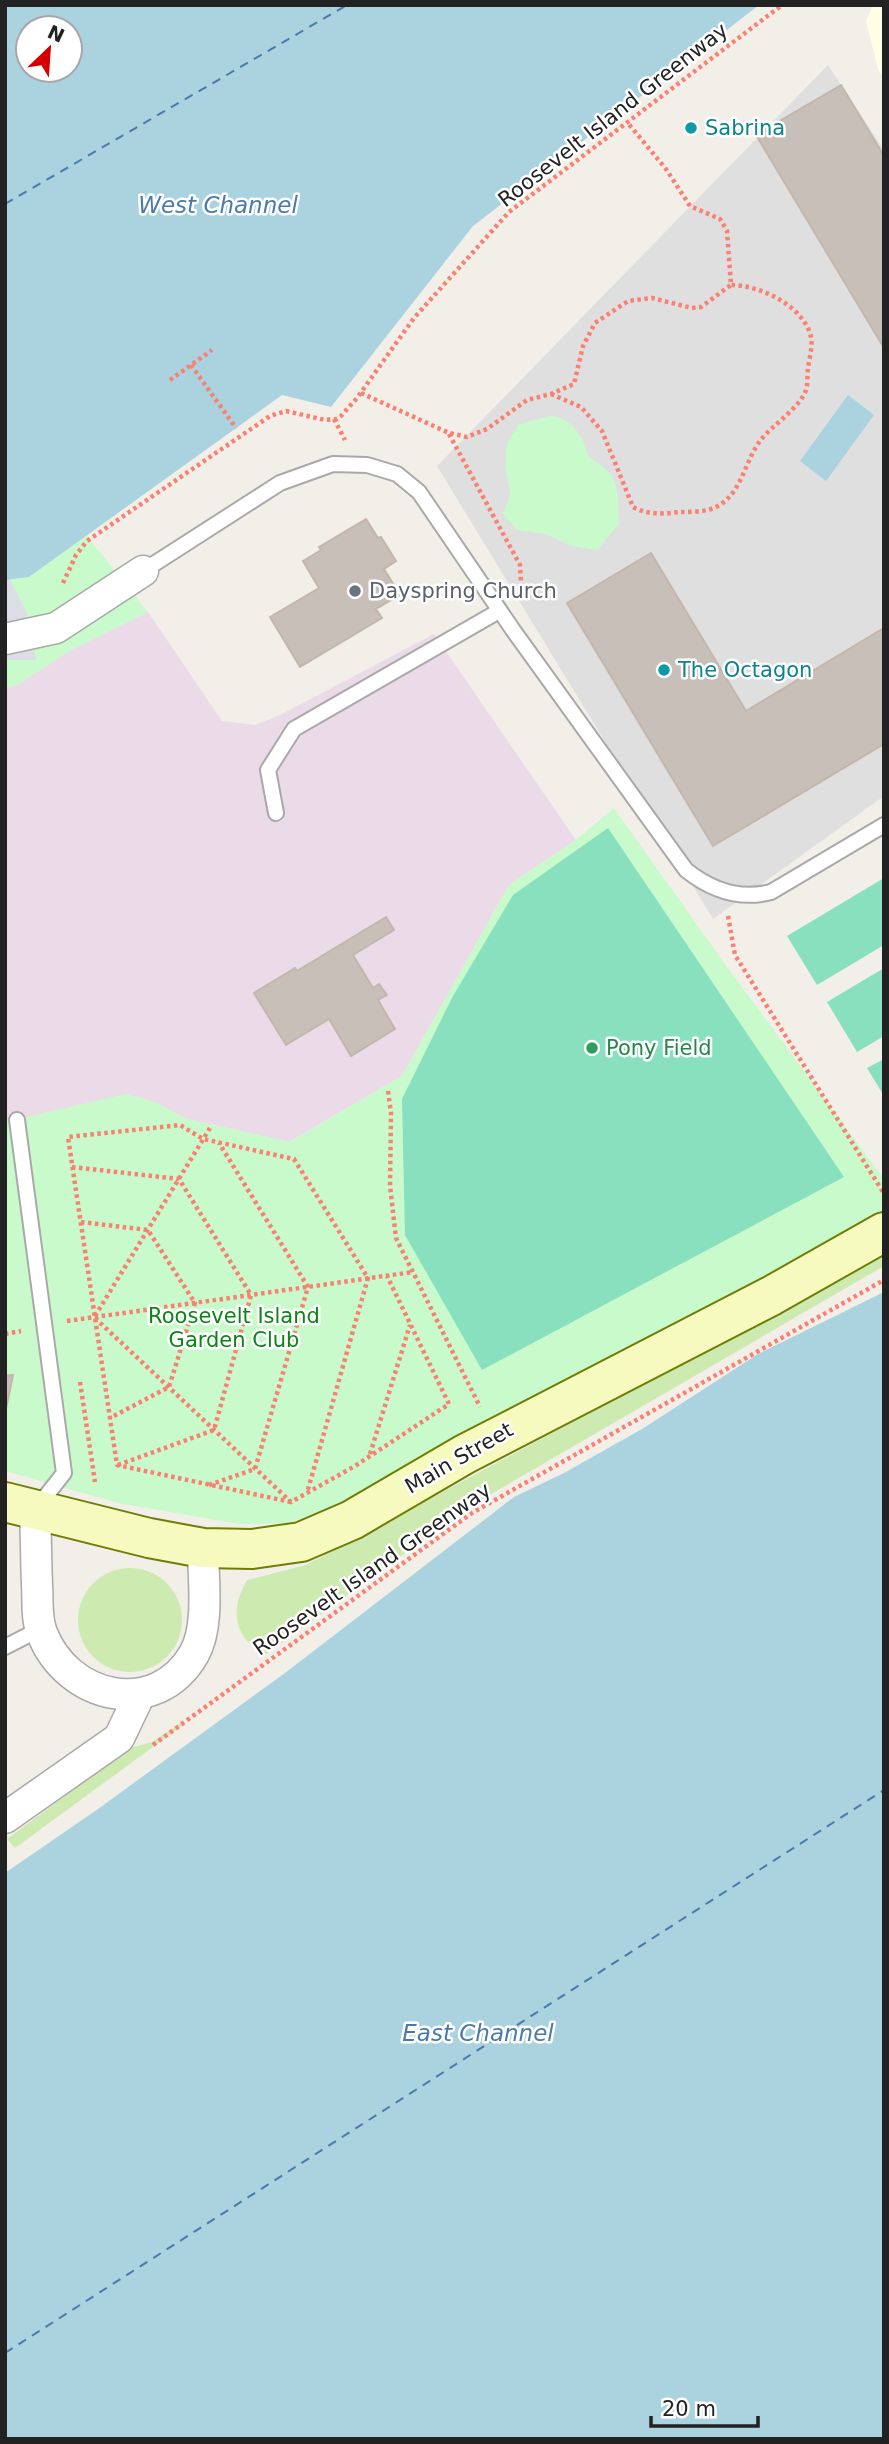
<svg xmlns="http://www.w3.org/2000/svg" width="889" height="2444" viewBox="0 0 889 2444" font-family="'DejaVu Sans',sans-serif">
	<rect width="100%" height="100%" fill="#f2efe9"/>
	<path fill="#e0dfdf" d="M828 65 884 150V796L713 919 437 466Z"/>
	<path fill="#ebdbe8" d="M148 612 222 721 255 725 280 715 434 634 576 840 509 885 402 1076 289 1142 187 1119 155 1102 5 1122V688L19 684 69 651Z"/>
	<path fill="#ffffe5" d="M873 5H884V80L878 69 866 21Z"/>
	<g fill="#cdebb0">
		<path d="M884 1253V1266L469 1507 265 1655C234 1637 229 1611 247 1580L306 1565 612 1401 803 1302Z"/>
		<circle cx="130" cy="1620" r="52"/>
		<path d="M181 1723 183 1725 15 1848 7 1839 130 1748 152 1742Z"/>
	</g>
	<g fill="#c8facc">
		<path d="M550 416C572 417 584 437 588 457 622 477 617 487 619 523L598 550 571 546 547 534 517 530 503 514 511 494 505 467 507 443 519 424Z"/>
		<path d="M87 536 148 612 69 651 19 684 5 688V580L29 577Z"/>
		<path d="M614 808 722 960 884 1179V1215L348 1506 288 1523 239 1524 118 1503 5 1471V1122L126 1094 155 1102 187 1119 290 1142 402 1076 509 885 576 840Z"/>
	</g>
	<g fill="#88e0be">
		<path d="M608 828 844 1177 482 1370 405 1235 402 1099 453 996 513 895Z"/>
		<path d="M884 878V945L817 985 787 936Z"/>
		<path d="M884 968V1036L857 1052 827 1002Z"/>
		<path d="M884 1059V1096L867 1068Z"/>
	</g>
	<path fill="#dddde8" d="M5 569 27 614 36 660H5Z"/>
	<g fill="#aad3df" fill-rule="evenodd">
		<path d="M5 5H759L473 226 331 407 282 395 29 577 5 580ZM28 28H70V70H28Z"/>
		<path d="M848 395 874 415 826 481 800 461Z"/>
		<path d="M884 1292V2439H5V1873L98 1809 285 1673 514 1497 564 1473 642 1429 758 1354Z"/>
	</g>
	<g fill="none" stroke-linecap="round" stroke-linejoin="round">
		<g stroke="#4a7aab" stroke-width="2" stroke-dasharray="9 7" stroke-linecap="butt">
			<path d="M5 204 347 5"/>
			<path d="M5 2353 884 1790"/>
		</g>
	</g>
	<g fill="#c7bfb8" stroke="#c4b6ab" stroke-width="2">
		<path d="M841 85 884 156V348L756 135Z"/>
		<path d="M366 519 378 538 381 537 396 561 384 569 400 595 376 609 382 618 300 667 270 617 319 588 303 561 321 550 319 547Z"/>
		<path d="M651 553 746 711 884 628V744L713 846 567 603Z"/>
		<path d="M386 917 394 930 353 955 373 988 379 984 387 995 378 1000 395 1029 351 1056 329 1019 286 1045 254 993 295 968 297 971Z"/>
		<path d="M13 1375 5 1414V1376Z"/>
	</g>
	<g fill="none" stroke-linecap="round" stroke-linejoin="round">
		<defs>
			<g id="lane">
				<path d="M143 571 280 483 333 464 367 465 397 474 419 492 513 630 686 870C711 890 740 900 771 892L884 825"/>
				<path d="M276 813 268 770 294 729 499 611"/>
				<path d="M17 1120 64 1473 38 1506"/>
				<path d="M5 1647 40 1629"/>
			</g>
			<g id="street">
				<path d="M5 639 56 628 143 571"/>
				<path d="M35 1510C36 1535 36 1560 37 1585 38 1601 36 1618 42 1633 67 1699 156 1720 194 1654 210 1626 203 1579 203 1548"/>
				<path d="M5 1818 119 1738 140 1694"/>
			</g>
			<path id="secondary" d="M5 1502 149 1538 203 1548 252 1549 301 1542 352 1520 465 1454 771 1296 884 1232"/>
		</defs>
		<use href="#lane" stroke="#a9a9a9" stroke-width="18"/>
		<use href="#street" stroke="#a9a9a9" stroke-width="33"/>
		<use href="#secondary" stroke="#707d05" stroke-width="42"/>
		<g stroke="#fa8072" stroke-width="4.5" stroke-dasharray="3.5 3.5" stroke-linecap="butt">
			<path d="M191 365 236 428"/>
			<path d="M170 380 212 350"/>
			<path d="M361 393 449 433 467 437 487 429 527 400 551 394 574 384 583 346 595 323 628 301 652 298 692 308 701 307 731 285 727 231 720 219 690 206 666 169 627 122"/>
			<path d="M551 394 581 407 602 431 633 507C647 515 663 514 679 512 689 512 702 512 711 509 741 499 743 464 760 441 772 425 800 408 806 390 808 384 807 376 808 369 809 359 813 347 811 337 804 306 760 285 731 285"/>
			<path d="M334 419 345 440"/>
			<path d="M449 434 520 565 522 596"/>
			<path d="M63 583 76 555 87 541 270 416 286 411 325 420 337 419 341 416 357 398 414 318 509 212 782 5"/>
			<path d="M728 916 735 955 883 1192"/>
			<path d="M388 1091 391 1113 390 1186 396 1238 480 1407"/>
			<path d="M72 1167 179 1179 251 1295 214 1430 118 1465"/>
			<path d="M81 1222 148 1230 195 1303 169 1387 110 1418"/>
			<path d="M95 1316 210 1128"/>
			<path d="M95 1318 291 1502 355 1466 449 1404 387 1276"/>
			<path d="M67 1321 413 1272"/>
			<path d="M5 1334 21 1331"/>
			<path d="M80 1382 95 1482"/>
			<path d="M370 1454 410 1325"/>
			<path d="M209 1485 255 1469 308 1287 219 1143"/>
			<path d="M291 1502 117 1465 68 1137 180 1125 203 1139 294 1159 368 1278 307 1493"/>
			<path d="M153 1745 472 1513 884 1280"/>
		</g>
		<use href="#lane" stroke="#fff" stroke-width="14"/>
		<use href="#street" stroke="#fff" stroke-width="30"/>
		<use href="#secondary" stroke="#f7fabf" stroke-width="38"/>
	</g>
	<g fill="#0f9aa8" stroke="#fff" stroke-width="2.5">
		<circle cx="691" cy="128" r="7"/>
		<circle cx="664" cy="670" r="7"/>
	</g>
	<circle fill="#6b7280" stroke="#fff" stroke-width="2.5" cx="355" cy="591" r="7"/>
	<circle fill="#2e9e5b" stroke="#fff" stroke-width="2.5" cx="592" cy="1048" r="7"/>
	<g text-anchor="middle" stroke-width="5" stroke-linejoin="round" paint-order="stroke">
		<g font-size="21" fill="#222" stroke="#fff">
			<text transform="translate(613 115) rotate(-38)" y="7">Roosevelt Island Greenway</text>
			<text transform="translate(459 1458) rotate(-30)" y="7">Main Street</text>
			<text transform="translate(372 1569) rotate(-35)" y="7">Roosevelt Island Greenway</text>
		</g>
		<g font-size="21" fill="#0d838f" stroke="#fff" text-anchor="start">
			<text x="705" y="135">Sabrina</text>
			<text x="678" y="677">The Octagon</text>
		</g>
		<g font-size="21" fill="#5b616d" stroke="#fff" text-anchor="start">
			<text x="369" y="598">Dayspring Church</text>
		</g>
		<g font-size="21" fill="#27864d" stroke="#fff" text-anchor="start">
			<text x="606" y="1055">Pony Field</text>
		</g>
		<g font-size="21" fill="#0c8416" stroke="#fff">
			<text x="234" y="1323">Roosevelt Island<tspan x="234" dy="24">Garden Club</tspan></text>
		</g>
		<g font-size="23" font-style="italic" fill="#4a7aab" stroke="#fff">
			<text x="218" y="213">West Channel</text>
			<text x="478" y="2041">East Channel</text>
		</g>
	</g>
	<rect width="889" height="2444" fill="none" stroke="#222222" stroke-width="14"/>
	<g transform="translate(49 49) rotate(25)"><circle r="33" fill="#ffffff" stroke="#a7a7a7" stroke-width="2"/>
	<path d="M0-5L12 26L0 18L-12 26Z" fill="#d40000"/>
	<text y="-10" font-size="19" font-weight="bold" text-anchor="middle" fill="#222222">N</text>
	</g>
	<path d="M651 2416v10h107v-10" fill="none" stroke="#222222" stroke-width="3.5"/>
	<text x="662" y="2416" font-size="21" fill="#222222" stroke="#ffffff" stroke-width="5" paint-order="stroke">20 m</text>
</svg>
